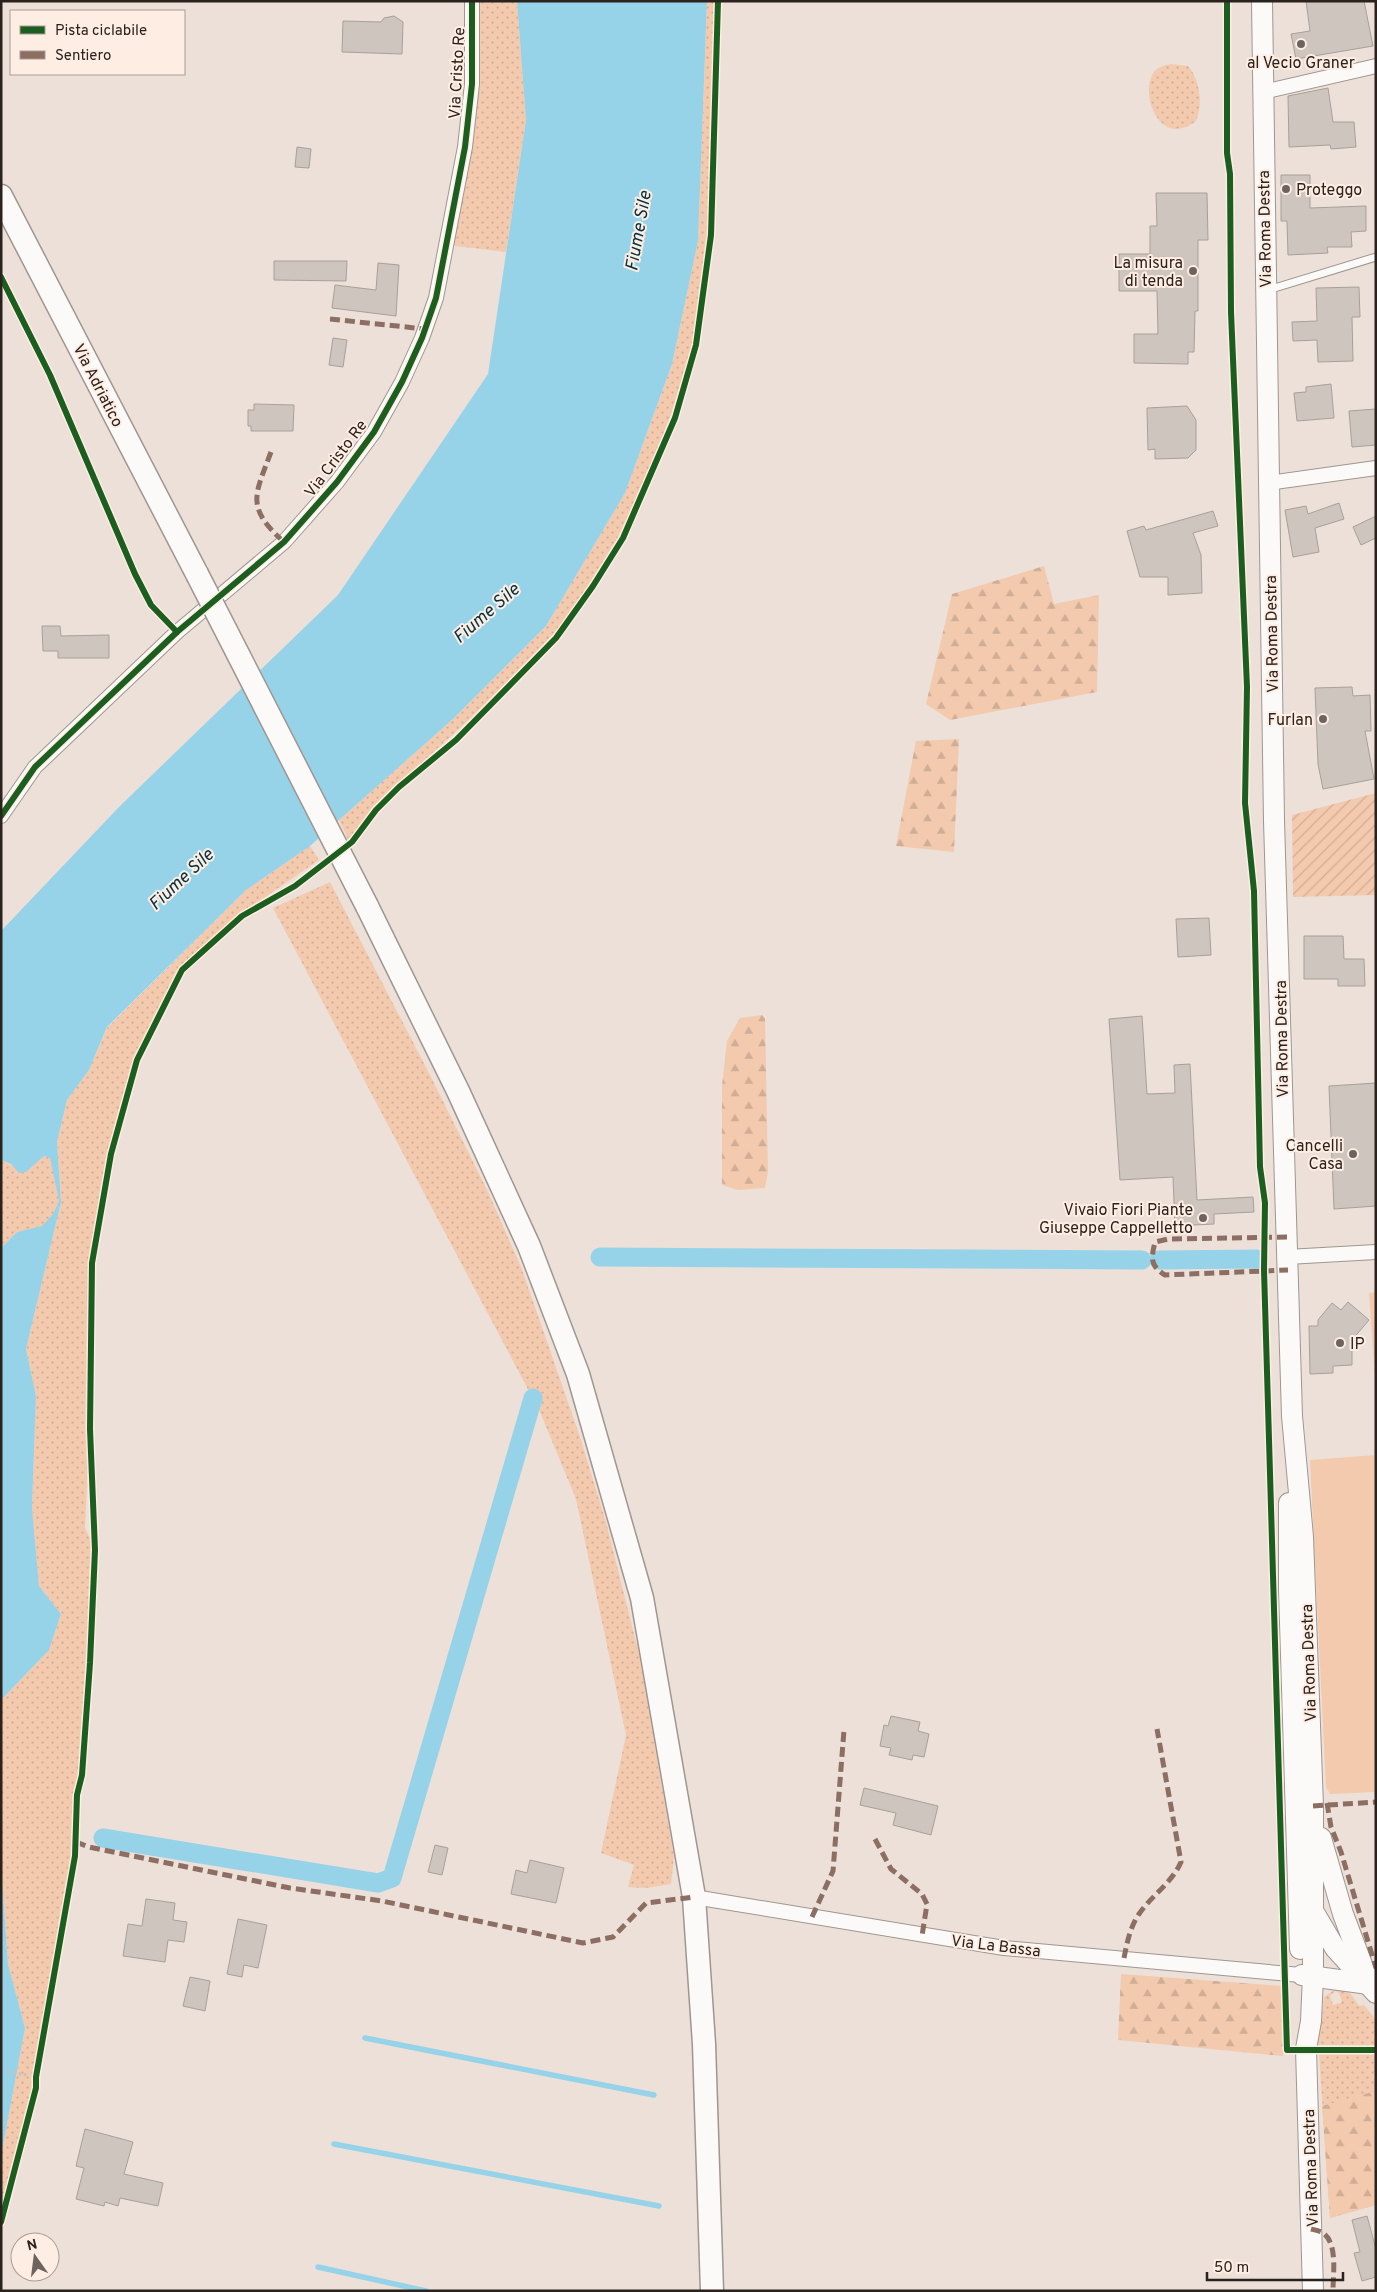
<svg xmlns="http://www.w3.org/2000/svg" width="1377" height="2292" viewBox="0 0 1377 2292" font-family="Overpass,sans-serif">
	<defs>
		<pattern id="grass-dots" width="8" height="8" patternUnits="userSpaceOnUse" patternTransform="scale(1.25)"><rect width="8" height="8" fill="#f3caae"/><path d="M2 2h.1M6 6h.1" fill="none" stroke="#d0ad95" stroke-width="1.8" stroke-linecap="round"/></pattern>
		<pattern id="forest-firs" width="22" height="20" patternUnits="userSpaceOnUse" patternTransform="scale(1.25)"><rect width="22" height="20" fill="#f3caae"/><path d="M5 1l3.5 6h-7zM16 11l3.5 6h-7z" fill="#d0ad95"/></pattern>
		<pattern id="garden-furrows" width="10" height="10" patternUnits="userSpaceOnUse" patternTransform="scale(1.25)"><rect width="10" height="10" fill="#f3caae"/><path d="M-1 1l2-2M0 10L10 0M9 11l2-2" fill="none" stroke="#d0ad95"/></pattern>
	</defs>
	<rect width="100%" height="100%" fill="#ece0d9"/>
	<g fill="url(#grass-dots)" fill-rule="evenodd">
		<path d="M472 1H517L526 120 506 252 448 245 465 147Z"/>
		<path d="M707 1H714L715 80 709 222 693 345 670 417 651 465 614 546 566 619 542 647 491 700 376 804 358 830 348 839 339 820 453 719 546 626 625 493 672 364 698 241Z"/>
		<path d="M1171 64 1188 66C1200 80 1203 104 1196 121 1158 150 1139 91 1154 72 1158 67 1165 65 1171 64Z"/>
		<path d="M310 846 319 860 261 900 211 942 176 977 137 1060 122 1108 101 1198 92 1263 90 1411 85 1528 95 1550 90 1663 82 1775 77 1795 75 1856 36 2077V2088L1 2222V2156L25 2028 8 1964 1 1864V1700L49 1650 61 1614 39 1586 32 1508 36 1396 26 1349 61 1202 57 1142 67 1100 89 1070 107 1028 246 890Z"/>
		<path d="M330 882 431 1077 488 1192 521 1267 543 1330 580 1437 606 1522 639 1654 674 1857 671 1884 646 1888 628 1887 634 1865 601 1853 626 1735 576 1499 540 1412 273 908Z"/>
		<path d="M44 1156 51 1158 59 1201 53 1214 42 1227 17 1232 1 1248V1160L26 1172Z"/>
		<path d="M1337 1988 1351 1994 1359 2006 1364 2005 1376 2020V2046L1318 2045 1319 2020 1322 2018 1324 1997ZM1335 1991 1339 1993 1342 2002 1333 2005 1330 1996Z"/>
		<path d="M1376 2053V2205L1330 2218 1319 2054Z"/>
	</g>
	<g fill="url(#forest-firs)">
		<path d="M1044 566 1054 604 1099 595 1097 692 950 720 926 704 952 594Z"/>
		<path d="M959 739 954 852 896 846 916 741Z"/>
		<path d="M762 1015 765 1019 768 1172 765 1188 738 1190 722 1185V1086L727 1041 740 1018Z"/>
		<path d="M1121 1974 1283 1986V2056L1118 2040Z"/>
		<path d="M1376 2091V2205L1330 2218 1322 2106Z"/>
	</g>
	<g fill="#f3caae">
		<path d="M1376 1292V1392L1369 1293Z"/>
		<path d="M1376 1455V1792L1330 1794 1326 1787 1310 1460Z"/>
	</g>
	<path fill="url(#garden-furrows)" d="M1376 793V895L1293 897 1292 815Z"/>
	<g fill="#96d3e9">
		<path d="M517 1H707L698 241 672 364 625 493 546 626 453 719 339 820 310 846 246 890 107 1027 89 1070 67 1100 57 1142 61 1202 26 1349 36 1396 32 1508 39 1586 61 1614 49 1650 1 1700V1248L17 1232 42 1226 53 1214 59 1201 50 1158 44 1156 26 1172 19 1173 11 1164 1 1160V931L119 807 338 595 488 374 526 120Z"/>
		<path d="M1 1864 8 1964 25 2028 1 2156Z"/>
	</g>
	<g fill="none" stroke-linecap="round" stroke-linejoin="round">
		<g stroke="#96d3e9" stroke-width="5.5">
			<path d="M365 2038 654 2095"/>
			<path d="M334 2144 659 2206"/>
			<path d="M318 2267 426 2291"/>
		</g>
		<g stroke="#96d3e9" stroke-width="19">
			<path d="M600 1257 1142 1260"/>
			<path d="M1159 1260 1257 1259"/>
			<path d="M103 1838 378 1883 392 1878 533 1398"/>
		</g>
	</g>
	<g fill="#cec5bf" stroke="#a8a09a">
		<path d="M1306 1H1364L1373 46 1296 59 1291 34 1310 31Z"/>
		<path d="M394 16 403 22 402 54 342 52 343 21 381 22 384 18Z"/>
		<path d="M1328 88 1333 122H1354L1356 147 1331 149 1330 145 1289 147 1288 96Z"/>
		<path d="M297 147 311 149 309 168 295 167Z"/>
		<path d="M1281 175H1310V208L1366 206V231L1351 232 1352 247H1327L1328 253 1288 255 1287 221H1281Z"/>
		<path d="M1156 193H1207L1208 240H1198V311H1195L1194 352H1188V364L1134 363V334H1158L1157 291H1119V254H1150V226H1157Z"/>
		<path d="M274 261H347L346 281 274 280Z"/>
		<path d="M378 263 399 265 396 316 332 308 335 285 376 290Z"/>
		<path d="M1359 287 1360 317H1352L1353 361 1318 362 1317 340 1293 341 1292 322 1317 321 1316 288Z"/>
		<path d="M333 338 347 340 343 367 329 365Z"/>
		<path d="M1331 384 1334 418 1297 421 1294 393 1306 392V387Z"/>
		<path d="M254 404 294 405 293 431H251V426H248V410H254Z"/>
		<path d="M1187 406 1196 420V450L1188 458 1155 459V449L1148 450 1147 408Z"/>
		<path d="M1376 409V445L1352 447 1349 411Z"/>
		<path d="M1339 503 1344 519 1315 528 1319 552 1293 557 1285 510 1306 506 1308 514Z"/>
		<path d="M1213 511 1218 526 1193 533 1201 555 1202 593 1168 595V577H1140L1127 531 1144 526 1146 530Z"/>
		<path d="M1376 516V538L1361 545 1353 527Z"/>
		<path d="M42 626H60L61 636 109 635V658H58V651H43Z"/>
		<path d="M1352 687 1353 696 1370 695 1371 731H1365L1374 779 1323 789 1318 764 1315 688Z"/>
		<path d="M1209 918 1211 955 1178 957 1176 919Z"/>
		<path d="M1304 936H1343L1344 959H1364L1365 986H1338V979H1304Z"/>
		<path d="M1142 1016 1147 1094 1175 1093 1174 1065 1190 1064 1197 1200 1253 1197 1254 1212 1214 1214V1224L1175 1226 1173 1177 1120 1180 1109 1019Z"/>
		<path d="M1376 1083V1206L1334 1209 1329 1086Z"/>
		<path d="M1348 1302 1369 1320 1352 1340V1365L1333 1366V1373L1310 1374 1309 1326H1318V1320L1332 1303 1341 1310Z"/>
		<path d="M891 1716 920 1722 918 1731 929 1734 924 1757 913 1755 912 1760 889 1755 891 1748 880 1746 884 1725 888 1726Z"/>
		<path d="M864 1788 938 1806 931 1835 893 1825 896 1813 860 1805Z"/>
		<path d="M435 1845 448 1848 442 1875 428 1872Z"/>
		<path d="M530 1860 564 1868 556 1903 511 1894 516 1870 527 1873Z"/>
		<path d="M146 1899 175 1903 173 1920 187 1922 184 1942 168 1940 165 1962 123 1956 128 1924 142 1926Z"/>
		<path d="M238 1919 267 1925 258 1968 244 1965 242 1977 227 1974Z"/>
		<path d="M190 1977 210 1981 205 2011 183 2006Z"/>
		<path d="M85 2129 133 2142 124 2174 163 2183 158 2206 120 2198 118 2206 105 2202 104 2206 76 2199 84 2168 76 2166Z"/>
		<path d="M1367 2216 1376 2249V2277L1362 2281 1354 2253 1360 2252 1352 2220Z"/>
	</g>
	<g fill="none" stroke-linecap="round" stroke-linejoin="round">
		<defs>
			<path id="lane" d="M1268 290 1376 257"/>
			<g id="street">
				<path d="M1263 92 1376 66"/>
				<path d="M1268 483 1376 468"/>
				<path d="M1 816 35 767 177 632 284 542 337 482 374 432 402 382 422 338 436 298 465 147 472 84V1"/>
				<path d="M1287 1257 1376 1252"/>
				<path d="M694 1897 1004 1948 1301 1975"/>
			</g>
			<g id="secondary">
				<path d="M1262 1 1274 821 1292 1416 1303 1537 1313 1806V1976L1311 2021 1306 2049 1313 2291"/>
				<path d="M1289 1503V1590L1300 1949"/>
				<path d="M1321 1838 1343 1914 1366 1975"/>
				<path d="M1315 1914 1335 1948 1376 1993"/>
				<path d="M1302 1975 1369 1984"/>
			</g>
			<g id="primary">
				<path d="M1 196 197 574"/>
				<path d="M367 906 458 1091 529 1246 578 1374 642 1598 694 1897 704 2044 712 2291"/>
			</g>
		</defs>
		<use href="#lane" stroke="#9f9690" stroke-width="9"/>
		<use href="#street" stroke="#9f9690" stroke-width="16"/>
		<use href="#secondary" stroke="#9f9690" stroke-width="22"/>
		<use href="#primary" stroke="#9f9690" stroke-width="25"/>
		<path stroke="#c5c2bf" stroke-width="3" stroke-dasharray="2.5 2.5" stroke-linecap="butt" d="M9 2072 28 2075"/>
		<use href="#lane" stroke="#fcfaf9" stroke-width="7"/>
		<use href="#street" stroke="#fcfaf9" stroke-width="14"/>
		<use href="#secondary" stroke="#fcfaf9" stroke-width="20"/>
		<use href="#primary" stroke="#fcfaf9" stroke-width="22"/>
		<defs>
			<path id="primary-bridge" d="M197 574 367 906"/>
		</defs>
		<use href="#primary-bridge" stroke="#9f9690" stroke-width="25" stroke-linecap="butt"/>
		<use href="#primary-bridge" stroke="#fcfaf9" stroke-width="22"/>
		<g stroke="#8d6e63" stroke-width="5" stroke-dasharray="10 5" stroke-linecap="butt">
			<path d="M330 319 425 329"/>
			<path d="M271 452C255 495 245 507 284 542"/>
			<path d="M1287 1237 1168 1239 1155 1242C1151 1258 1150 1266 1165 1275L1288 1270"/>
			<path d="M1327 1803 1331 1827 1341 1852 1376 1968"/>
			<path d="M1313 1806 1376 1802"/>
			<path d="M875 1839 891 1869 922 1894 927 1904 922 1936"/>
			<path d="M76 1842 89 1847 290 1888 382 1901 583 1943 613 1937 646 1903 694 1897"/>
			<path d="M812 1917 833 1871 844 1730"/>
			<path d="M1124 1958C1127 1943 1130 1927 1139 1914 1151 1896 1172 1883 1181 1862L1157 1729"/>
			<path d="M1311 2229C1315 2230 1320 2231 1323 2233 1338 2243 1333 2275 1333 2291"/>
		</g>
		<defs>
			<g id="cycleway">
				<path d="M1227 1V153L1230 174 1231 312 1247 687 1245 803 1254 891 1260 1167 1265 1203 1264 1270 1287 2050H1376"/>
				<path d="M1 277 50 375 135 574 151 605 177 632"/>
				<path d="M1 816 35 767 177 632 284 542 337 482 374 432 402 382 422 338 436 298 465 147 472 84V1"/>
				<path d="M1 2222 36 2088V2077L75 1856 77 1795 82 1775 90 1663 95 1550 90 1429 92 1263 111 1154 137 1060 182 970 242 916 295 886 352 842 376 810 399 787 456 740 556 638 593 586 623 538 675 418 696 345 711 235 718 1"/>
			</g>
		</defs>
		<use href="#cycleway" stroke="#feede2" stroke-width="9"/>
		<use href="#cycleway" stroke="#1b5e20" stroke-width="6"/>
	</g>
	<g fill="#6e645f" stroke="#feede2" stroke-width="2">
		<circle cx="1301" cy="44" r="5"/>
		<circle cx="1286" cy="189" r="5"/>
		<circle cx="1193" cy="271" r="5"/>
		<circle cx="1323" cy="719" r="5"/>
		<circle cx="1353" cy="1154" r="5"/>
		<circle cx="1203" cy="1218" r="5"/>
		<circle cx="1340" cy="1343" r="5"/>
	</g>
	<g text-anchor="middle" stroke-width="4" stroke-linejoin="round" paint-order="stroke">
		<g font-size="16" fill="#2a221d" stroke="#feede2" text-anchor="end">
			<text x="1301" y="68" text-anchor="middle">al Vecio Graner</text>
			<text x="1296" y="195" text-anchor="start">Proteggo</text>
			<text x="1183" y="268">La misura<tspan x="1183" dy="18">di tenda</tspan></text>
			<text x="1313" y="725">Furlan</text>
			<text x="1343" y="1151">Cancelli<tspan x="1343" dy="18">Casa</tspan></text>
			<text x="1193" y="1215">Vivaio Fiori Piante<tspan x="1193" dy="18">Giuseppe Cappelletto</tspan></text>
			<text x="1350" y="1349" text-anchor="start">IP</text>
		</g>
		<g font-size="16" fill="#2a221d" stroke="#feede2">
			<text transform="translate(456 73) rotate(-87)" y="6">Via Cristo Re</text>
			<text transform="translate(1264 229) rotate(-91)" y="6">Via Roma Destra</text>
			<text transform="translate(99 385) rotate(63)" y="6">Via Adriatico</text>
			<text transform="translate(335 458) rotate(-53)" y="6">Via Cristo Re</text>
			<text transform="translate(1271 634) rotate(-91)" y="6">Via Roma Destra</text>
			<text transform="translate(1281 1039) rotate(-91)" y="6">Via Roma Destra</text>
			<text transform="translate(1308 1663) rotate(-92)" y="6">Via Roma Destra</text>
			<text transform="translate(996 1945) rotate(7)" y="6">Via La Bassa</text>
			<text transform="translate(1310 2168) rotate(-92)" y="6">Via Roma Destra</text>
		</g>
		<g font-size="18" font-style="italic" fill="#043240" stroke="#feede2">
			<text transform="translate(638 231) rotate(-80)" y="6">Fiume Sile</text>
			<text transform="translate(486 613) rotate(-41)" y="6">Fiume Sile</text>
			<text transform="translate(181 879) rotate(-43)" y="6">Fiume Sile</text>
		</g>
	</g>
	<rect width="1377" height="2292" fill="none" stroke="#2a221d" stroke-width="5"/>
	<rect x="10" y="10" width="175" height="65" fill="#feede2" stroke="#a99c93"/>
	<rect x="20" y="26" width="25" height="8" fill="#1b5e20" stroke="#a99c93"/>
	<text x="55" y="35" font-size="15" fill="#2a221d">Pista ciclabile</text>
	<rect x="20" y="51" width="25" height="8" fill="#8d6e63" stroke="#a99c93"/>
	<text x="55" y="60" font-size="15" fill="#2a221d">Sentiero</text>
	<g transform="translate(35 2257) rotate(346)"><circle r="24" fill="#feede2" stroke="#a99c93"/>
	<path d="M0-4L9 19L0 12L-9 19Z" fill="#6e645f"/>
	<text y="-8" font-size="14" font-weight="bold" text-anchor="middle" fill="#2a221d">N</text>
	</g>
	<path d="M1207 2272v8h136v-8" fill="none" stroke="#2a221d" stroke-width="2.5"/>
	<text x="1214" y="2272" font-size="15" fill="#2a221d" stroke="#feede2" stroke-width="4" paint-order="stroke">50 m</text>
</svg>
